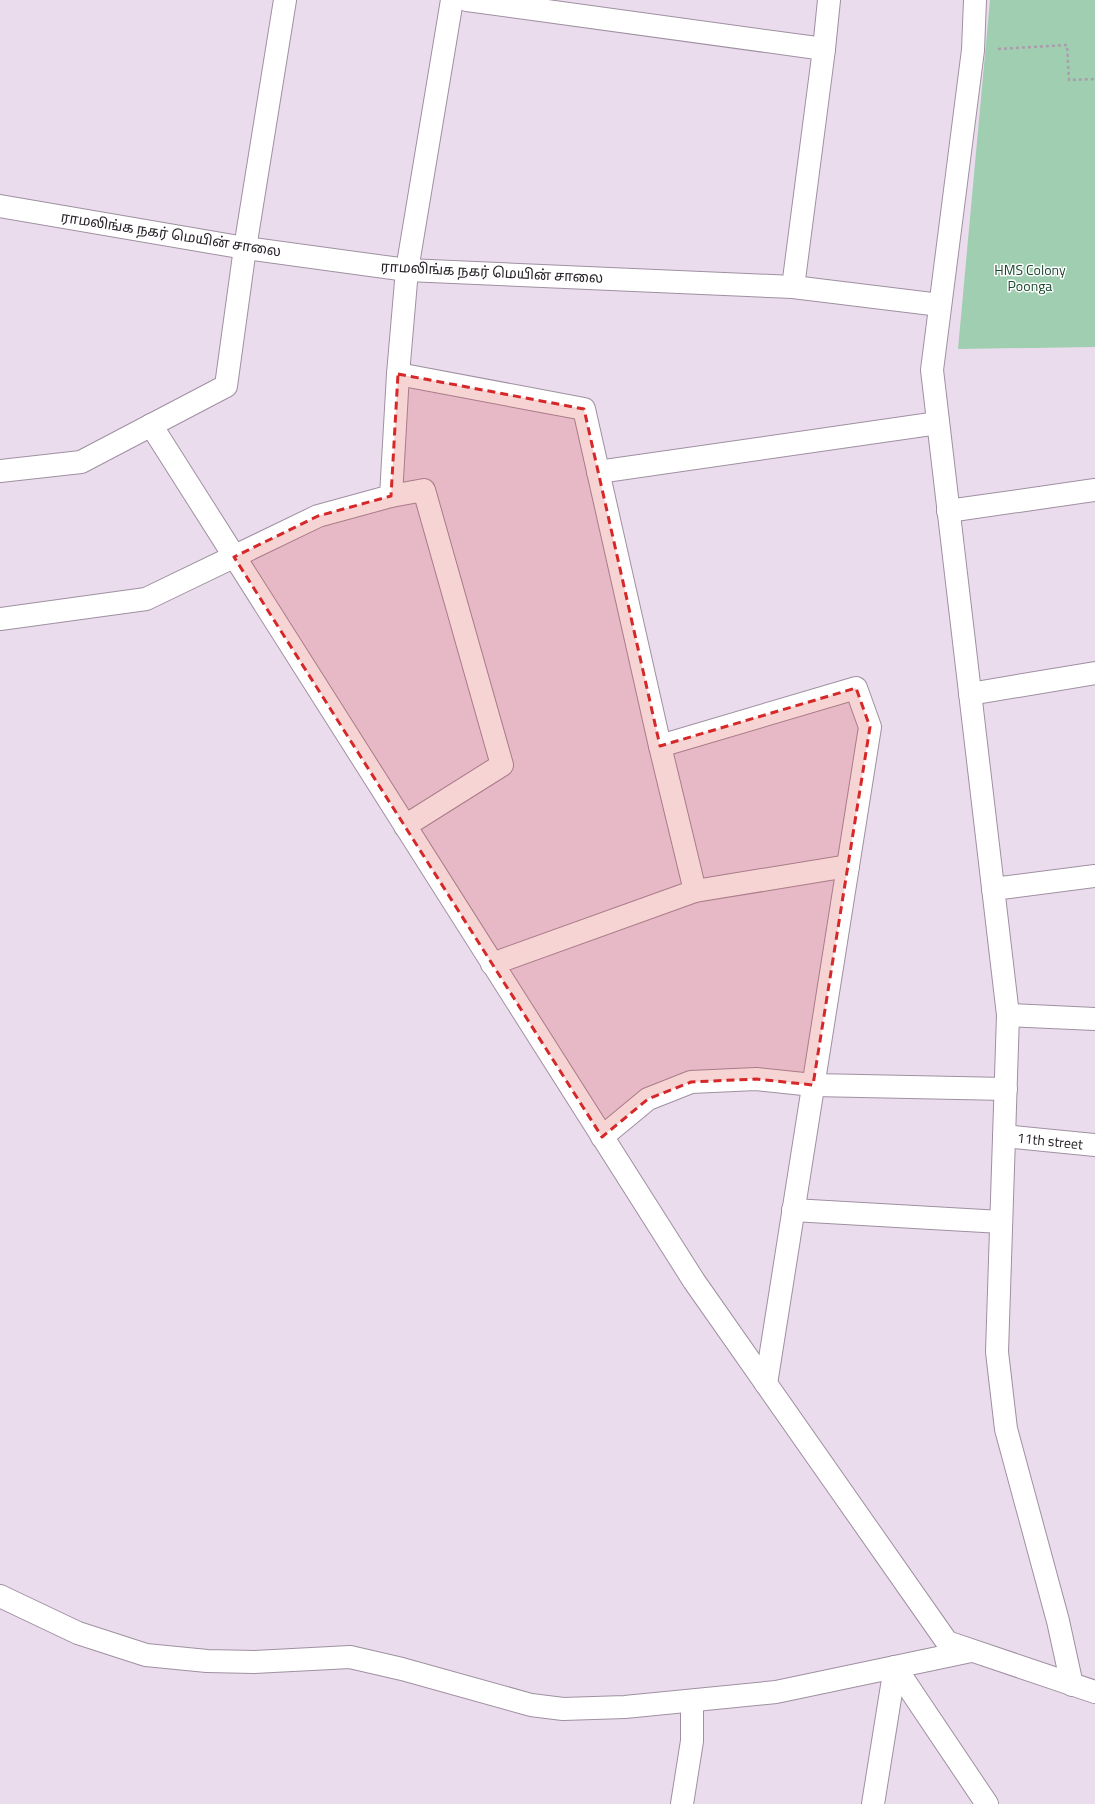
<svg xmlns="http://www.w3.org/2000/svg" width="1095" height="1804" viewBox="0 0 1095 1804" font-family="'Titillium Web','Noto Sans Tamil',sans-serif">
	<rect width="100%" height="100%" fill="#ebdced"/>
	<path fill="#9fceb0" d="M990 0H1095V347L958 349Z"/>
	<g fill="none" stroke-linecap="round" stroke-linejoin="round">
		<defs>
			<g id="street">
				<path d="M467 0 824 49 829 0"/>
				<path d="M975 0 973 50 932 370 1008 1015 997 1352 1006 1429 1058 1621 1072 1685"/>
				<path d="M0 206 245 248 407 270 793 287 940 305"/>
				<path d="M793 287 824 49"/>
				<path d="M398 374 584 409 660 746 856 688 870 727 766 1384"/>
				<path d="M151 425 694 1281 947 1642 1095 1692"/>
				<path d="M0 471 81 462 226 386 245 248 285 0"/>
				<path d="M598 472 938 423"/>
				<path d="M391 496 424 490 502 765 405 826"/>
				<path d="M948 511 1095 490"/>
				<path d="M0 619 146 599 318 516 391 496 398 374 407 270 452 0"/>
				<path d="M970 694 1095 673"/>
				<path d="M660 746 695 891"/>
				<path d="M993 889 1095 876"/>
				<path d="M492 964 695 891 848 866"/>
				<path d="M1008 1015 1095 1019"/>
				<path d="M1004 1136 1095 1145"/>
				<path d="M602 1137 648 1099 691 1082 756 1079 813 1085 1006 1089"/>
				<path d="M793 1210 1001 1222"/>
				<path d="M0 1596 78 1633 146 1655 207 1661 254 1662 350 1657 402 1669 531 1705 563 1709 625 1707 776 1692 971 1651"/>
				<path d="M895 1667 987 1804"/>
				<path d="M682 1804 692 1741V1701"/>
				<path d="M873 1804 895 1667"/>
			</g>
		</defs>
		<use href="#street" stroke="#9f90a1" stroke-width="24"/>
		<path stroke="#aa9eac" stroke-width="2.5" stroke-dasharray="3 3" stroke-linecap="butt" d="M998 49 1067 45 1069 80 1095 79"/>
		<use href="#street" stroke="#fff" stroke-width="22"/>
	</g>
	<path fill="#d62828" fill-opacity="0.2" stroke="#d62828" stroke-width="3" stroke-dasharray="8 5" stroke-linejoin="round" d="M398 374 584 409 660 746 856 688 870 727 813 1085 756 1079 691 1082 648 1099 602 1137 234 557 318 516 391 496Z"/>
	<g text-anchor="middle" stroke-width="3" stroke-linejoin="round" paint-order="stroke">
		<g font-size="14" fill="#282229" stroke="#fff">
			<text transform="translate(171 234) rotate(9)" y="5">ராமலிங்க நகர் மெயின் சாலை</text>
			<text transform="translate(492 272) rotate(3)" y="5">ராமலிங்க நகர் மெயின் சாலை</text>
			<text transform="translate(1050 1141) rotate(6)" y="5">11th street</text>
		</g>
		<g font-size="14" fill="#1a482f" stroke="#fff">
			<text x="1030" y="275">HMS Colony<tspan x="1030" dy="16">Poonga</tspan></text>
		</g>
	</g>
</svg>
